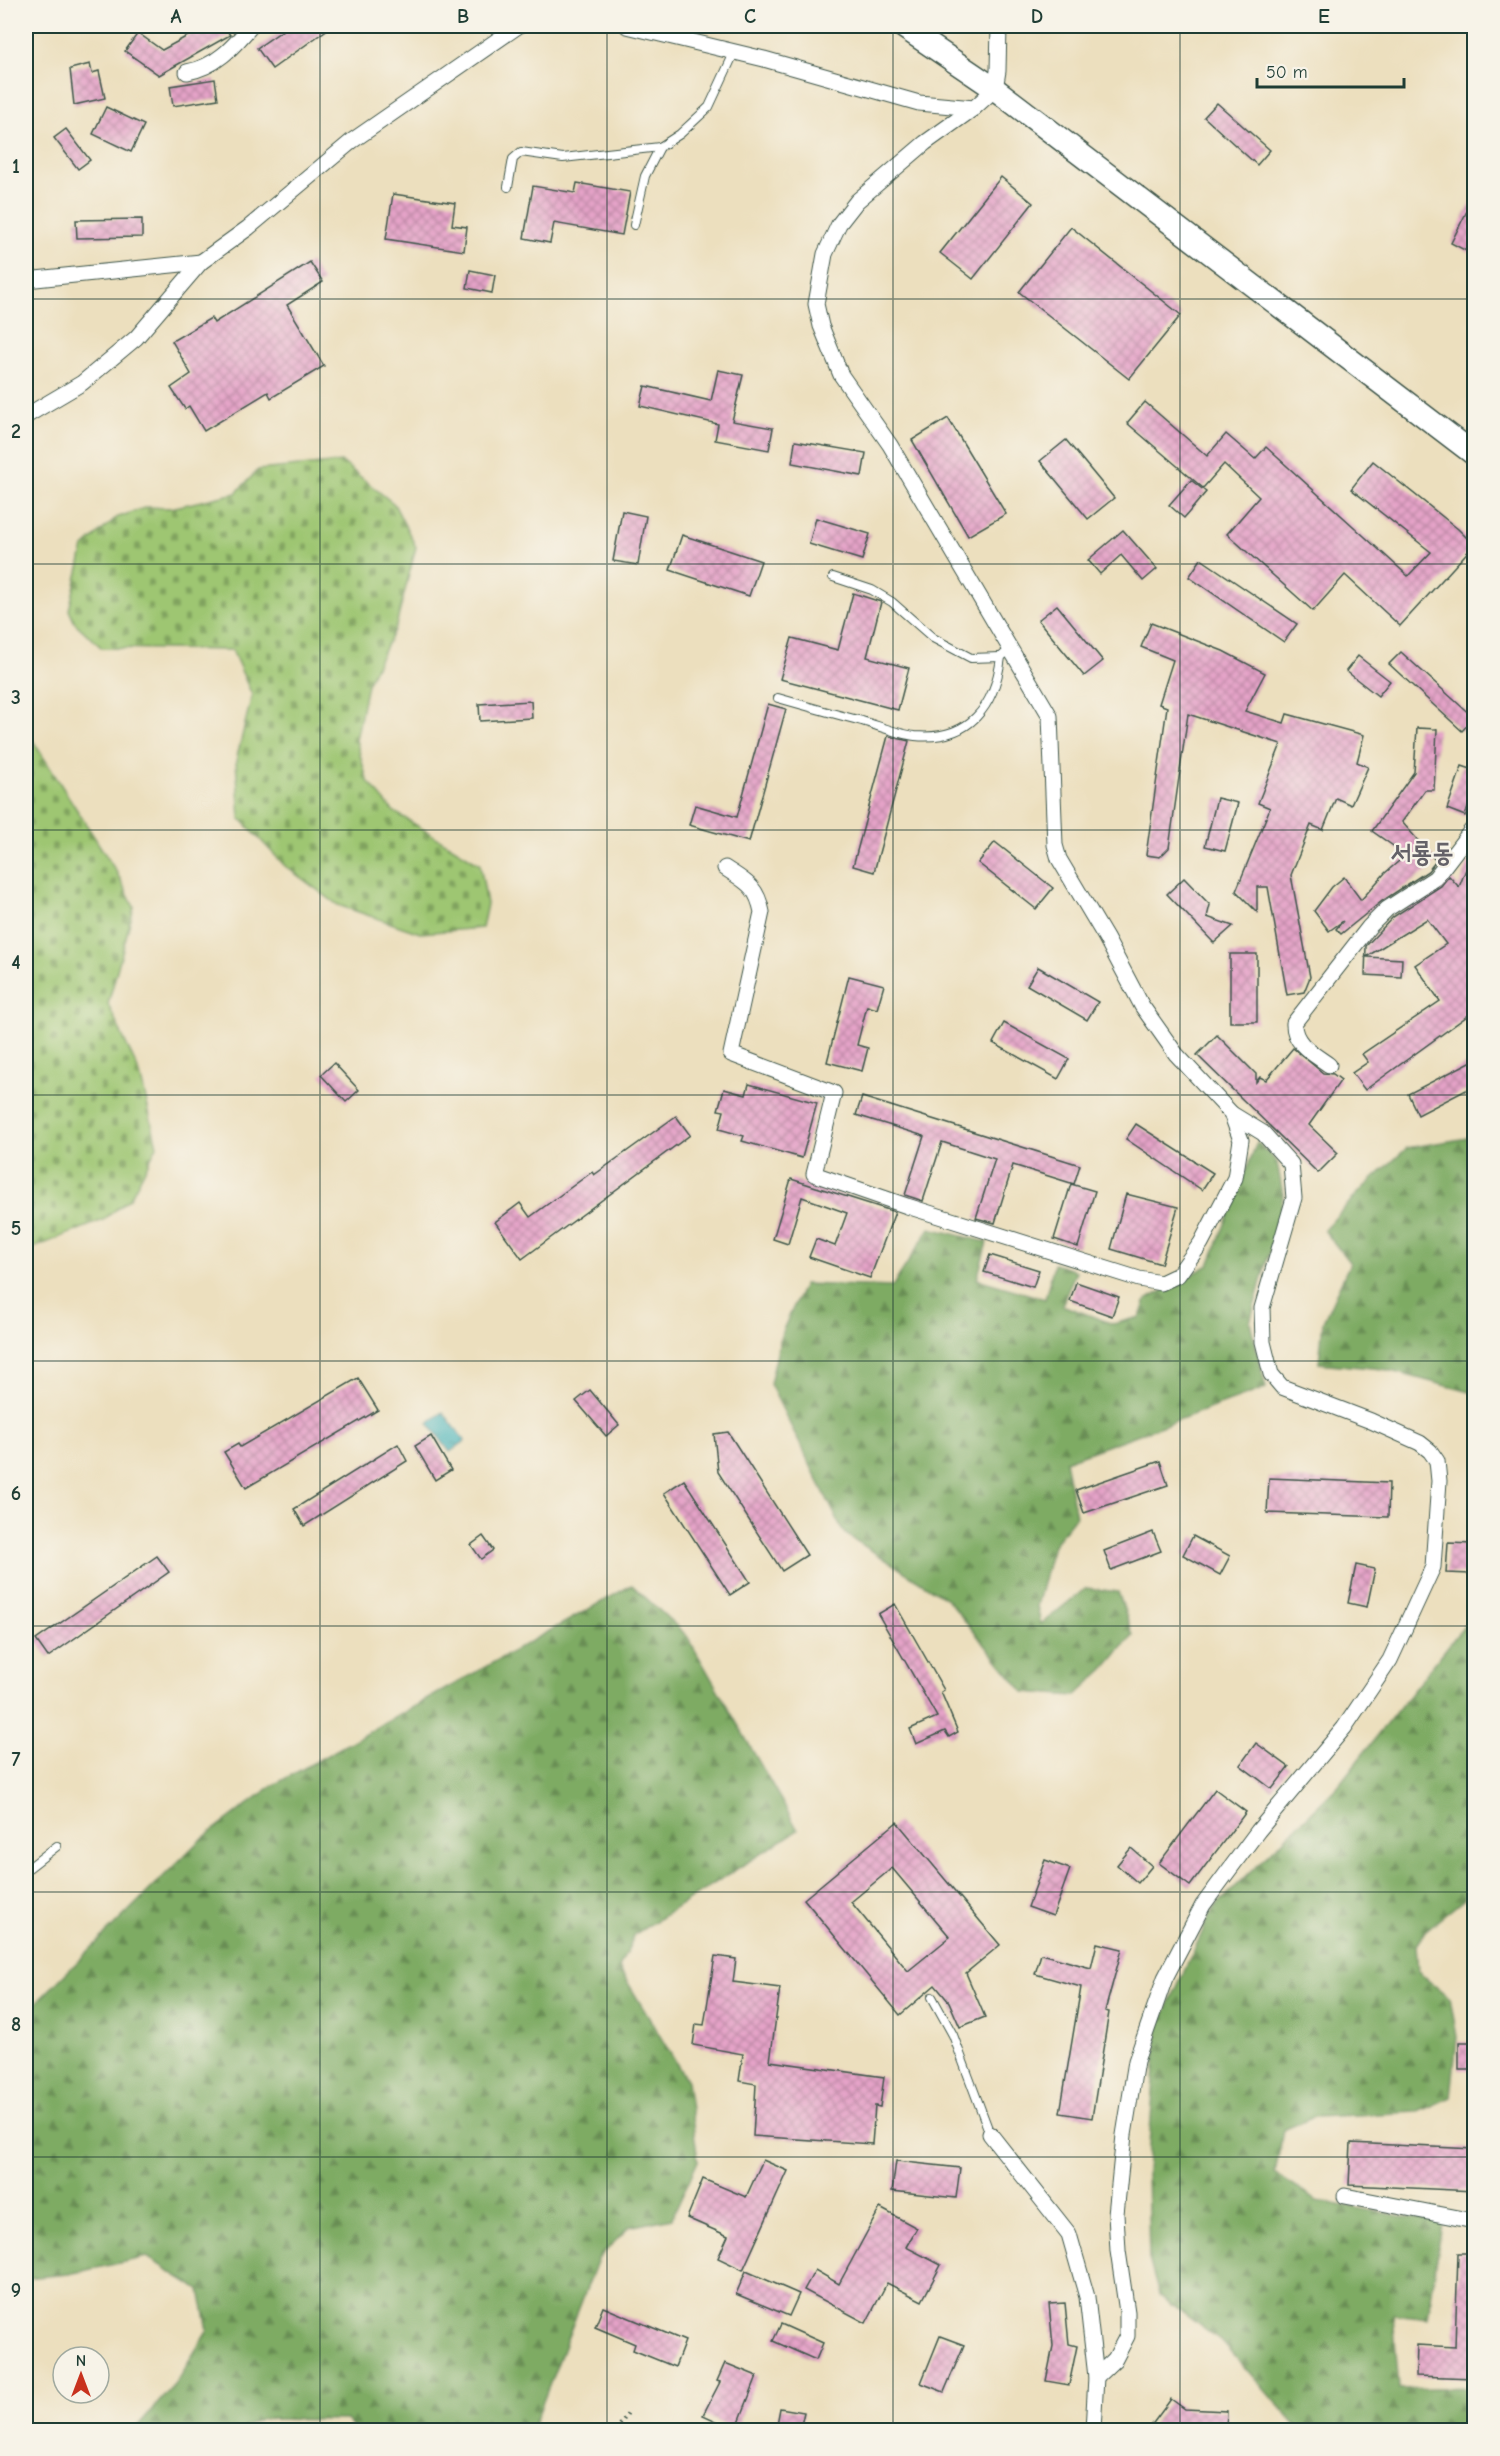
<svg xmlns="http://www.w3.org/2000/svg" width="1500" height="2456" viewBox="0 0 1500 2456" font-family="'Comic Neue','Poor Story',sans-serif">
	<defs>
		<pattern id="forest-firs" width="22" height="20" patternUnits="userSpaceOnUse" patternTransform="scale(1.5)"><rect width="22" height="20" fill="#7eab64"/><path d="M5 1l3.5 6h-7zM16 11l3.5 6h-7z" fill="#678c53"/></pattern>
		<pattern id="cemetery-stones" width="16" height="16" patternUnits="userSpaceOnUse" patternTransform="scale(1.5)"><rect width="16" height="16" fill="#9ec672"/><path d="M2 7V4a2 2 0 0 1 4 0v3zM10 15v-3a2 2 0 0 1 4 0v3z" fill="#80a25e"/></pattern>
		<pattern id="water-ripples" width="26" height="14" patternUnits="userSpaceOnUse" patternTransform="scale(1.5)"><rect width="26" height="14" fill="#3dafb5"/><path d="M2 4q2-2 4 0t4 0M15 11q2-2 4 0t4 0" fill="none" stroke="#339094"/></pattern>
		<pattern id="building-cross-hatch" width="8" height="8" patternUnits="userSpaceOnUse" patternTransform="scale(1.5)"><rect width="8" height="8" fill="#e5a3c8"/><path d="M0 0l8 8M0 8l8-8" fill="none" stroke="#b986a3"/></pattern>
	</defs>
	<rect width="100%" height="100%" fill="#f7f3e8"/>
	<filter id="ink" filterUnits="userSpaceOnUse"><feTurbulence type="fractalNoise" baseFrequency=".0167" numOctaves="2"/><feDisplacementMap in="SourceGraphic" scale="12" xChannelSelector="R" yChannelSelector="G"/><feConvolveMatrix kernelMatrix="1 2 1 2 8 2 1 2 1" color-interpolation-filters="sRGB"/></filter>
	<filter id="wash" filterUnits="userSpaceOnUse"><feTurbulence type="fractalNoise" baseFrequency=".008" numOctaves="4" result="noise"/><feDisplacementMap in="SourceGraphic" scale="24" xChannelSelector="R" yChannelSelector="G"/><feGaussianBlur stdDeviation="1.35" result="paint"/><feColorMatrix in="noise" values="0 0 0 0 0 0 0 0 0 0 0 0 0 0 0 0 0 1.4 0 .05"/><feComposite in="paint" operator="in"/></filter>
	<g filter="url(#wash)">
		<rect width="100%" height="100%" fill="#ecdfbe"/>
		<g fill="url(#forest-firs)" stroke="#4e744c" stroke-width="1.5">
			<path d="M1474 1137V1393L1383 1369 1319 1363 1323 1322 1350 1263 1324 1230 1363 1188 1407 1148Z"/>
			<path d="M1257 1142 1277 1162 1283 1194 1279 1226 1266 1263 1250 1322 1266 1388 1065 1461 1076 1516 1053 1545 1037 1606 1041 1624 1086 1588 1118 1592 1133 1635 1104 1669 1075 1696 1024 1692 947 1599 844 1533 770 1384 782 1332 804 1284 892 1287 930 1228 987 1242 977 1279 1045 1299 1054 1264 1076 1271 1062 1305 1113 1324 1140 1317 1146 1300 1209 1265Z"/>
			<path d="M632 1585 687 1636 798 1830 635 1934 619 1968 687 2081 698 2161 672 2218 629 2227 598 2259 532 2430H355L346 2420 261 2419 239 2430H134L175 2384 208 2330 200 2290 147 2257 69 2274 26 2278V2013L199 1841 272 1786Z"/>
			<path d="M1474 1613V1814L1465 1830 1470 1868 1463 1900 1426 1930 1416 1945 1418 1972 1450 1998 1457 2037 1451 2097 1418 2112 1314 2117 1283 2130 1275 2174 1317 2201 1442 2223 1428 2319 1393 2315 1399 2389 1474 2387V2430H1300L1224 2344 1159 2295 1149 2259 1147 2171 1158 2028 1213 1909 1337 1787Z"/>
		</g>
		<g fill="url(#cemetery-stones)" stroke="#5e8253" stroke-width="1.5">
			<path d="M342 462 394 504 416 547 396 626 367 684 356 740 367 780 393 811 480 864 487 904 482 928 420 933 338 905 285 866 240 818 236 761 252 695 232 650 102 648 75 623 69 610 84 547 116 518 147 507 171 508 236 493 258 470Z"/>
			<path d="M26 730 116 871 134 907 108 1004 140 1074 157 1146 130 1198 103 1220 26 1251Z"/>
		</g>
		<path fill="url(#water-ripples)" stroke="#2e7674" stroke-width="1.5" d="M443 1412 465 1441 450 1452 428 1423Z"/>
		<g id="blocks">
			<g fill="url(#building-cross-hatch)" fill-rule="evenodd">
				<path d="M206 26H224L230 35 159 75 125 51 138 33 162 50Z"/>
				<path d="M289 26H332L272 69 257 48Z"/>
				<path d="M90 64 92 73 99 71 105 98 74 105 70 69Z"/>
				<path d="M215 79 218 99 173 106 170 86Z"/>
				<path d="M1217 103 1270 150 1257 165 1204 117Z"/>
				<path d="M106 107 144 125 131 152 93 134Z"/>
				<path d="M66 129 90 160 78 169 54 138Z"/>
				<path d="M1001 177 1033 203 973 279 940 253Z"/>
				<path d="M577 183 630 192 622 235 554 223 550 243 524 238 533 186 575 193Z"/>
				<path d="M393 194 455 203 452 225 467 227 464 251 386 239Z"/>
				<path d="M1474 197V255L1451 243Z"/>
				<path d="M142 219V237L77 238 76 220Z"/>
				<path d="M1071 227 1181 315 1129 379 1019 292Z"/>
				<path d="M310 262 323 282 287 305 324 366 271 398 268 392 204 431 189 406 185 409 171 388 191 374 172 341 211 318 214 323Z"/>
				<path d="M470 270 495 275 492 293 467 288Z"/>
				<path d="M718 370 743 375 732 421 773 428 769 450 715 440 718 424 640 406 645 386 711 401Z"/>
				<path d="M1145 402 1207 456 1226 434 1255 459 1266 447 1408 576 1431 552 1351 489 1373 461 1458 529 1474 545 1400 626 1345 575 1313 611 1227 534 1259 497 1224 464 1203 488 1127 423Z"/>
				<path d="M948 418 1006 514 968 536 912 440Z"/>
				<path d="M1066 440 1114 498 1088 519 1040 461Z"/>
				<path d="M795 441 866 453 862 476 792 463Z"/>
				<path d="M1191 480 1206 492 1184 518 1169 505Z"/>
				<path d="M622 511 646 516 638 565 613 561Z"/>
				<path d="M816 518 870 534 862 560 809 544Z"/>
				<path d="M1123 530 1157 569 1143 581 1121 555 1100 574 1088 560Z"/>
				<path d="M682 535 761 561 749 596 670 570Z"/>
				<path d="M1201 559 1297 624 1284 642 1189 577Z"/>
				<path d="M853 593 881 602 867 657 909 668 898 710 780 679 792 638 838 650Z"/>
				<path d="M1057 605 1103 661 1084 676 1038 620Z"/>
				<path d="M1151 623 1223 651 1265 673 1245 711 1284 723 1287 714 1364 735 1357 762 1368 767 1351 805 1336 798 1323 830 1311 825 1291 875 1310 977 1304 992 1287 995 1268 887H1257V912L1236 891 1270 808 1258 803 1281 744 1188 714 1169 848 1160 857 1146 855 1167 707 1159 704 1173 660 1141 647Z"/>
				<path d="M1401 652 1474 718 1462 731 1389 664Z"/>
				<path d="M1358 656 1390 681 1378 696 1346 671Z"/>
				<path d="M531 701 532 718 480 721 479 704Z"/>
				<path d="M768 704 786 709 749 842 689 825 695 805 737 817Z"/>
				<path d="M1417 728 1437 729 1434 790H1425L1402 822 1436 861 1428 871 1382 901 1341 934 1336 929 1343 921 1329 931 1314 911 1332 887 1344 877 1361 900 1385 873 1406 855 1372 831 1414 772Z"/>
				<path d="M888 736 909 741 874 872 853 866Z"/>
				<path d="M1462 766 1474 770V791L1465 816 1447 809Z"/>
				<path d="M1217 798 1238 803 1225 851 1205 846Z"/>
				<path d="M995 842 1053 888 1036 909 978 863Z"/>
				<path d="M1474 849V1011L1365 1090 1352 1073 1368 1062 1362 1054 1440 1001 1415 965 1446 944 1427 919 1366 957 1402 959 1401 977 1365 975 1366 946 1393 917 1441 886 1449 876 1459 887Z"/>
				<path d="M1184 878 1210 905 1207 917 1233 926 1214 943 1167 894Z"/>
				<rect x="1230" y="954" width="27" height="68"/>
				<path d="M1038 967 1098 1002 1087 1020 1027 985Z"/>
				<path d="M849 976 884 985 877 1009 867 1006 857 1045 868 1048 862 1071 827 1062Z"/>
				<path d="M1004 1023 1069 1059 1058 1079 993 1043Z"/>
				<path d="M1217 1035 1256 1074V1082L1260 1077 1266 1080 1293 1048 1323 1073 1333 1074 1341 1080 1309 1125 1338 1153 1318 1173 1197 1055Z"/>
				<path d="M1474 1060V1086L1418 1115 1408 1094Z"/>
				<path d="M334 1063 359 1090 346 1102 321 1075Z"/>
				<path d="M749 1084 817 1103 802 1158 742 1141 744 1136 719 1129 724 1111 718 1110 724 1089 746 1095Z"/>
				<path d="M862 1097 1080 1165 1074 1184 1013 1165 995 1223 976 1218 995 1159 942 1142 923 1201 905 1195 924 1136 856 1115Z"/>
				<path d="M676 1116 690 1135 522 1259 495 1222 520 1203 530 1217 592 1172 594 1175Z"/>
				<path d="M1136 1124 1213 1173 1202 1190 1126 1139Z"/>
				<path d="M791 1179 895 1212 870 1278 809 1257 816 1239 835 1246 847 1213 802 1197 788 1244 773 1239Z"/>
				<path d="M1071 1184 1095 1191 1078 1247 1054 1239Z"/>
				<path d="M1126 1194 1178 1207 1161 1264 1111 1249Z"/>
				<path d="M990 1255 1039 1270 1033 1287 984 1272Z"/>
				<path d="M1076 1282 1119 1297 1112 1316 1070 1301Z"/>
				<path d="M358 1378 378 1410 246 1488 224 1452 238 1444 240 1447Z"/>
				<path d="M590 1390 619 1425 606 1436 576 1401Z"/>
				<path d="M728 1432 807 1555 782 1571 718 1472 714 1434Z"/>
				<path d="M431 1436 451 1470 435 1480 415 1446Z"/>
				<path d="M398 1444 407 1461 304 1526 294 1509Z"/>
				<path d="M1160 1461 1168 1485 1084 1513 1076 1490Z"/>
				<path d="M1269 1478 1389 1483 1388 1517 1267 1513Z"/>
				<path d="M684 1480 750 1582 730 1595 664 1493Z"/>
				<path d="M1153 1532 1161 1551 1111 1570 1104 1551Z"/>
				<path d="M483 1536 493 1550 481 1559 471 1545Z"/>
				<path d="M1193 1536 1230 1556 1220 1575 1183 1555Z"/>
				<path d="M1448 1543 1473 1544 1471 1574 1446 1573Z"/>
				<path d="M157 1556 169 1572 48 1657 36 1640Z"/>
				<path d="M1356 1565 1375 1569 1367 1607 1348 1603Z"/>
				<path d="M895 1604 944 1690 941 1692 958 1732 949 1737 945 1731 916 1744 910 1729 937 1717 878 1614Z"/>
				<path d="M1256 1743 1289 1767 1272 1789 1240 1765Z"/>
				<path d="M1215 1789 1246 1812 1190 1886 1159 1863Z"/>
				<path d="M897 1822 1000 1945 966 1973 985 2017 960 2027 949 2002 935 1985 900 2015 804 1899ZM892 1868 950 1937 908 1971 851 1902Z"/>
				<path d="M1131 1848 1152 1866 1138 1883 1117 1865Z"/>
				<path d="M1045 1860 1070 1869 1053 1916 1028 1907Z"/>
				<path d="M1097 1943 1122 1949 1105 2011 1109 2012 1092 2118 1060 2113 1081 1987 1035 1974 1041 1954 1091 1968Z"/>
				<path d="M715 1956 736 1959 733 1982 780 1988 770 2061 884 2077 880 2107 875 2106 872 2144 753 2136 756 2084 739 2081 743 2054 693 2045 696 2024 704 2025Z"/>
				<rect x="1459" y="2042" width="15" height="28"/>
				<path d="M1351 2143 1474 2149V2191L1349 2185Z"/>
				<path d="M763 2160 788 2171 743 2270 718 2258 728 2236 687 2218 703 2179 746 2197Z"/>
				<path d="M896 2161 960 2168 956 2198 892 2191Z"/>
				<path d="M880 2208 917 2228 906 2247 941 2265 922 2301 887 2283 866 2323 804 2290 815 2270 839 2284Z"/>
				<path d="M1458 2253H1474V2378L1416 2376 1417 2345 1455 2347Z"/>
				<path d="M746 2271 799 2294 789 2316 736 2294Z"/>
				<path d="M1065 2303 1069 2344 1077 2346 1069 2385 1046 2381 1053 2346 1049 2304Z"/>
				<path d="M603 2307 685 2341 675 2367 633 2350 635 2344 595 2327Z"/>
				<path d="M781 2324 823 2343 816 2360 773 2341Z"/>
				<path d="M940 2336 964 2345 944 2392 921 2383Z"/>
				<path d="M725 2363 757 2376 736 2430 703 2415 720 2382 717 2381Z"/>
				<path d="M1171 2399 1185 2409 1227 2411 1226 2430H1148Z"/>
				<path d="M780 2408 804 2412 800 2430H776Z"/>
			</g>
		</g>
	</g>
	<g filter="url(#ink)">
		<use href="#blocks" fill-opacity="0" stroke="#3e5549" stroke-width="1.5"/>
		<g fill="none" stroke-linecap="round" stroke-linejoin="round">
			<defs>
				<g id="lane">
					<path d="M508 187 513 159 521 152 563 158 660 147 680 134 709 107 735 51"/>
					<path d="M634 225 645 176 660 147"/>
					<path d="M833 577 872 590 892 602 933 638 971 658 1001 657"/>
					<path d="M778 698C806 706 834 714 862 721 879 726 898 734 915 736 969 741 995 707 1001 657L1010 649"/>
					<path d="M26 1870 57 1846"/>
					<path d="M932 1997 953 2035 990 2134"/>
				</g>
				<g id="street">
					<path d="M627 26 764 59 919 103 974 108 995 89 998 71 999 26"/>
					<path d="M187 72C216 67 233 47 251 26"/>
					<path d="M26 280 201 262"/>
					<path d="M26 416 82 383 136 338 201 262 248 228 352 141 518 26"/>
					<path d="M725 868C746 882 757 886 762 912L731 1054 834 1093 814 1174 907 1206 1139 1279 1161 1283 1178 1275 1201 1243 1235 1178 1241 1140 1231 1113 1176 1054 1142 1006 1106 938 1059 859 1055 845 1050 716 890 445 841 375 821 326 816 304 825 254 839 224 857 201 925 143 974 108"/>
					<path d="M1329 1065C1314 1054 1293 1044 1294 1023L1369 927 1387 909 1435 878 1474 827"/>
					<path d="M990 2134 1069 2234 1087 2297 1096 2377 1093 2430"/>
					<path d="M1345 2196 1474 2221"/>
					<path d="M1096 2377 1115 2359 1127 2336V2312L1118 2251 1116 2214 1124 2135 1136 2061 1165 1978 1203 1905 1258 1831 1344 1728 1390 1660 1433 1567 1439 1481 1437 1461 1430 1451 1420 1443 1371 1421 1282 1387 1271 1374 1263 1342 1262 1308 1294 1198 1291 1164 1263 1133 1232 1114"/>
				</g>
				<path id="secondary" d="M902 26 995 89 1474 454"/>
			</defs>
			<use href="#lane" stroke="#3e5549" stroke-width="10"/>
			<use href="#street" stroke="#3e5549" stroke-width="17"/>
			<use href="#secondary" stroke="#3e5549" stroke-width="25"/>
			<path stroke="#3e5549" stroke-width="4" stroke-dasharray="1.5 4.5" stroke-linecap="butt" d="M617 2430 629 2411"/>
			<use href="#lane" stroke="#fff" stroke-width="8"/>
			<use href="#street" stroke="#fff" stroke-width="15"/>
			<use href="#secondary" stroke="#fff" stroke-width="22"/>
		</g>
	</g>
	<path fill="none" stroke="#1f3d34" stroke-width="1.5" stroke-opacity="0.55" d="M320 26V2430M607 26V2430M893 26V2430M1180 26V2430M26 299H1474M26 564H1474M26 830H1474M26 1095H1474M26 1361H1474M26 1626H1474M26 1892H1474M26 2157H1474"/>
	<g text-anchor="middle" stroke-width="4.5" stroke-linejoin="round" paint-order="stroke">
		<g font-size="26" font-weight="bold" fill="#646168" stroke="#f7f3e8">
			<text x="1422" y="861">서룡동</text>
		</g>
	</g>
	<rect width="1500" height="2456" fill="none" stroke="#f7f3e8" stroke-width="66"/>
	<g transform="translate(81 2375)"><circle r="28" fill="#f7f3e8" stroke="#a1aaa0" stroke-width="1.5"/>
	<path d="M0-4.5L10 22L0 15L-10 22Z" fill="#c8321e"/>
	<text y="-9" font-size="16" font-weight="bold" text-anchor="middle" fill="#1f3d34">N</text>
	</g>
	<path d="M1257 78v9h147v-9" fill="none" stroke="#1f3d34" stroke-width="3"/>
	<text x="1266" y="78" font-size="18" fill="#1f3d34" stroke="#f7f3e8" stroke-width="4.5" paint-order="stroke">50 m</text>
	<rect x="33" y="33" width="1434" height="2390" fill="none" stroke="#1f3d34" stroke-width="2"/>
	<g font-size="20" text-anchor="middle" font-weight="bold" fill="#1f3d34">
		<text x="176" y="23">A</text>
		<text x="463" y="23">B</text>
		<text x="750" y="23">C</text>
		<text x="1037" y="23">D</text>
		<text x="1324" y="23">E</text>
		<text x="16" y="173">1</text>
		<text x="16" y="438">2</text>
		<text x="16" y="704">3</text>
		<text x="16" y="969">4</text>
		<text x="16" y="1235">5</text>
		<text x="16" y="1500">6</text>
		<text x="16" y="1766">7</text>
		<text x="16" y="2031">8</text>
		<text x="16" y="2297">9</text>
	</g>
</svg>
